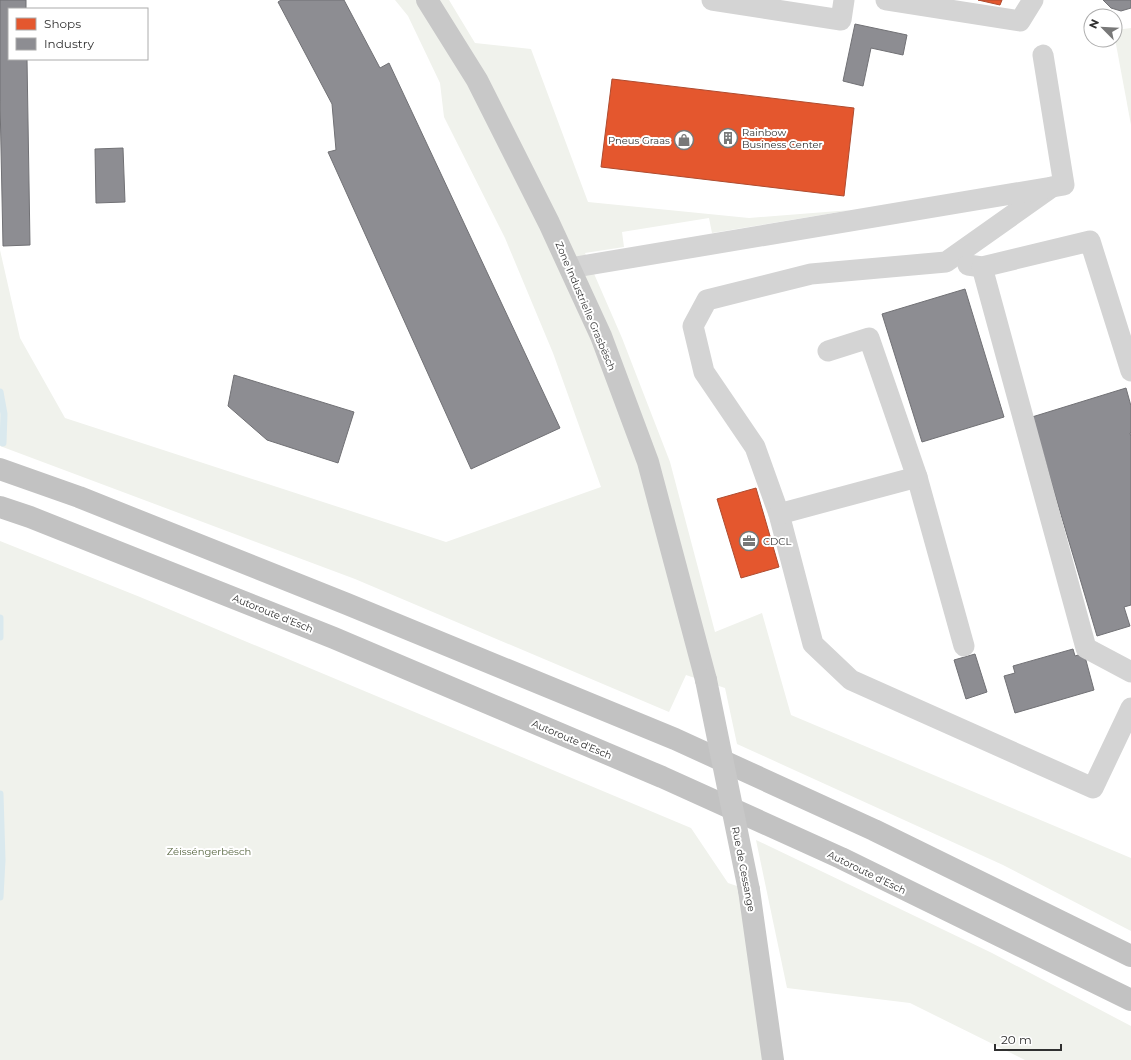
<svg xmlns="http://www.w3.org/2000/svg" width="1131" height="1060" viewBox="0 0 1131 1060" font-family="Montserrat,sans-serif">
	<rect width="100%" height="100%" fill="#fff"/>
	<g fill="#f0f2ec">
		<path d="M395 0H449L475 43 531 49 588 202 749 218 851 210 712 233 709 218 622 232 624 247 585 253 622 338 670 462 715 632 762 613 791 715 1131 858V931L1003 865 737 744 725 688 686 675 669 712 355 579 0 446V250L20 338 65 418 446 542 601 487 553 353 505 238 444 117 440 83 408 16Z"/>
		<path d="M1131 28V125L1115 39V30Z"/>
		<path d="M0 541 140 597 691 828 728 883 749 890 773 1060H0Z"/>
		<path d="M756 840 992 953 1131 1026V1060H1025L910 1003 787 988Z"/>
	</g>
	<g fill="#e4572e" stroke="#ae4b2f">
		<path d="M978 0H1002L1000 5Z"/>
		<path d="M612 79 854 108 844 196 601 167Z"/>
		<path d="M756 488 779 567 741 578 717 499Z"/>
	</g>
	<g fill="#8d8d92" stroke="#717175">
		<path d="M0 0H26V9H9V59H27L30 245 3 246 0 100Z"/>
		<path d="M281 0H344L380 68 389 63 560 428 471 469 328 152 336 150 332 104 278 2Z"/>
		<path d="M1103 0H1131V8L1121 11 1111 8Z"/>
		<path d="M855 24 907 35 903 55 871 48 863 86 843 81Z"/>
		<path d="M123 148 125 202 96 203 95 149Z"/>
		<path d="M965 289 1004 417 922 442 882 314Z"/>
		<path d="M234 375 354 412 338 463 267 440 228 406Z"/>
		<path d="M1126 388 1131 406V433H1130L1131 437V605L1124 607 1130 626 1097 636 1032 417Z"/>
		<path d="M1073 649 1075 656 1084 653 1094 690 1015 713 1004 676 1015 673 1013 666Z"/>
		<path d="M975 654 987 692 966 699 954 660Z"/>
	</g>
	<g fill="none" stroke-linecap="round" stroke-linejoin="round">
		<g stroke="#dae9ee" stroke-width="7">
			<path d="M0 392 4 414 3 443"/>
			<path d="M0 618V637"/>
			<path d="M0 794 2 860 0 897"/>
		</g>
		<g stroke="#d4d4d4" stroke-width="21">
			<path d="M712 0 841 20 844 0"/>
			<path d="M886 0 1020 21 1033 0"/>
			<path d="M1052 187 946 262 811 274 707 300 693 326 704 372 755 447 779 514 813 644 851 680 1093 788 1131 708"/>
			<path d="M968 265 982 267 1090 241 1131 371"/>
			<path d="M982 267 1086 648 1131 672"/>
			<path d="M570 268 1064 185 1043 55"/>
			<path d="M828 351 869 338 917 477 964 646"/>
			<path d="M779 514 917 477"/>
		</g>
		<g stroke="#c8c8c8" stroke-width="22">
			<path d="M427 0 477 80 549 223 601 336 648 462 706 680"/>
			<path d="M749 890 773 1060"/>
		</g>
		<g stroke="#c2c2c2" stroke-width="22">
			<path d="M0 469 79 497 347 604 675 739 874 830 1131 956"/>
			<path d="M0 507 30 517 334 638 662 777 841 858 1131 1000"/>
		</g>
		<path stroke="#c8c8c8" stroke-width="22" d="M706 680 749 890"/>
	</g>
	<defs>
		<symbol id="building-ring" viewBox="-11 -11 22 22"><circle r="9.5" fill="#fff" stroke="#787878" stroke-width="1.5"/><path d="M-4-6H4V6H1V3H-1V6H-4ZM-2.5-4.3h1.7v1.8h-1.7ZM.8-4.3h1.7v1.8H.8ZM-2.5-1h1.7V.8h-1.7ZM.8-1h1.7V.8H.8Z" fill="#787878"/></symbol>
		<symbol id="shop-ring" viewBox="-11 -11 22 22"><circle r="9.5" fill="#fff" stroke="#787878" stroke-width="1.5"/><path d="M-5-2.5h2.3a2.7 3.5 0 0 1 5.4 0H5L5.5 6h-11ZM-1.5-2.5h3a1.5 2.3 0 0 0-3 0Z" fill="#787878"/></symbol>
		<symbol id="office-ring" viewBox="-11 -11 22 22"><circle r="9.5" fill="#fff" stroke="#787878" stroke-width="1.5"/><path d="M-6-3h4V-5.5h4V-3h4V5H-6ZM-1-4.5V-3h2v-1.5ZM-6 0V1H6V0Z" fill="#787878"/></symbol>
	</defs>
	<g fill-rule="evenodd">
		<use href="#building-ring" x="717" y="127" width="22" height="22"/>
		<use href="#shop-ring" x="673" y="129" width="22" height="22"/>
		<use href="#office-ring" x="738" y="530" width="22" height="22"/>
	</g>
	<g text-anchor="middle" stroke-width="4" stroke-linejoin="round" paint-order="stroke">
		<g font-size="10" fill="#303030" stroke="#fff" text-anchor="start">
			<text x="742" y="136">Rainbow<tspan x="742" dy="12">Business Center</tspan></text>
			<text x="670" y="144" text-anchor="end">Pneus Graas</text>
			<text x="763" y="545">CDCL</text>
		</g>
		<g font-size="10" fill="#303030" stroke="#fff">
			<text transform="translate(586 306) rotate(67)" y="4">Zone Industrielle Grasbësch</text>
			<text transform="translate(273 613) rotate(22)" y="4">Autoroute d'Esch</text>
			<text transform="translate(572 739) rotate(23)" y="4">Autoroute d'Esch</text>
			<text transform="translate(744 869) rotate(79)" y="4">Rue de Cessange</text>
			<text transform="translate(867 872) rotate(26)" y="4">Autoroute d'Esch</text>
		</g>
		<g font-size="10" fill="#586741" stroke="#fff">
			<text x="209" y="855">Zéisséngerbësch</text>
		</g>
	</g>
	<rect x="8" y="8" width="140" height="52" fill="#ffffff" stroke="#acacac"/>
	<rect x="16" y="18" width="20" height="12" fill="#e4572e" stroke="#acacac"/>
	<text x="44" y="28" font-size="12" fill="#303030">Shops</text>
	<rect x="16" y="38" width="20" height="12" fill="#8d8d92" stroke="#acacac"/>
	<text x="44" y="48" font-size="12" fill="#303030">Industry</text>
	<g transform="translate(1103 28) rotate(294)"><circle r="19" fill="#ffffff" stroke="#acacac"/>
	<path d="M0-3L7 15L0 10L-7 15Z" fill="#787878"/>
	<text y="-6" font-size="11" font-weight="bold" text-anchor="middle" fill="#303030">N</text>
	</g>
	<path d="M995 1044v6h66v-6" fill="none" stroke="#303030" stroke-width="2"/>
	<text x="1001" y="1044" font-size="12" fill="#303030" stroke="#ffffff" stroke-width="3" paint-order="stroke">20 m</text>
</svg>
